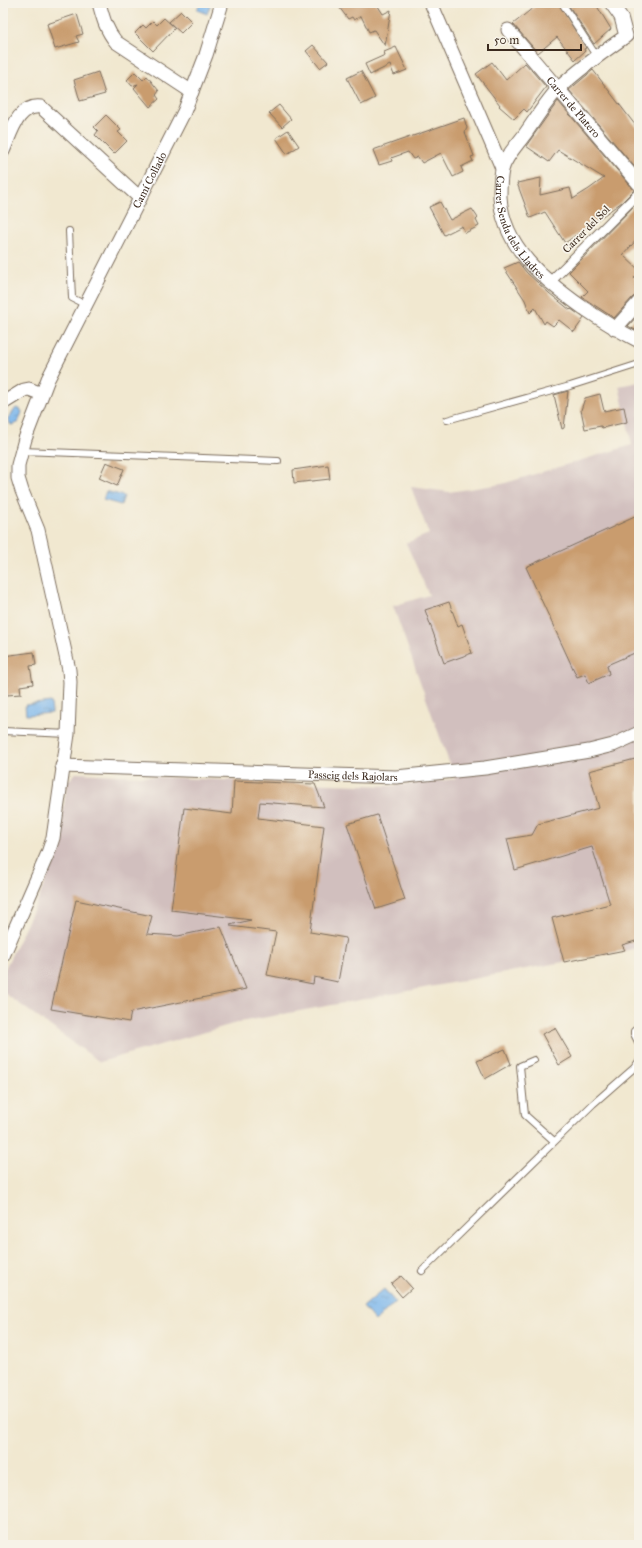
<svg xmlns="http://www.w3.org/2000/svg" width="642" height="1548" viewBox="0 0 642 1548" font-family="'IM FELL Great Primer',serif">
	<defs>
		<pattern id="water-ripples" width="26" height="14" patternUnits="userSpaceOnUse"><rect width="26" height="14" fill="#7ab6ec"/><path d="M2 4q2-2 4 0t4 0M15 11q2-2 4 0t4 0" fill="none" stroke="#6594bf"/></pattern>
	</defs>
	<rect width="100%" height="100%" fill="#f7f3e8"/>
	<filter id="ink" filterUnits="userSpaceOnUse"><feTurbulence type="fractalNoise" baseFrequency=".025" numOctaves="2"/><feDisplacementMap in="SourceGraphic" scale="8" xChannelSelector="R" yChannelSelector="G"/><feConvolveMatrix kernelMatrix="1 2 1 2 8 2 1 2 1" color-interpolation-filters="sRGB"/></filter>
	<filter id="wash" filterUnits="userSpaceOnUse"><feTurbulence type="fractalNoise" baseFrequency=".012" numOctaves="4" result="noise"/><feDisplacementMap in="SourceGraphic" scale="16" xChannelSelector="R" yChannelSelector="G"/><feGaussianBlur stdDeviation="0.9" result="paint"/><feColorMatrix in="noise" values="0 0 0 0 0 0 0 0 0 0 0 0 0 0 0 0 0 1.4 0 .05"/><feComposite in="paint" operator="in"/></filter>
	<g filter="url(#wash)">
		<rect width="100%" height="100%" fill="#f1e8d0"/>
		<path fill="#d1bfbe" d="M639 382V948L240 1022 100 1062 3 992V973L39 898 59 844 67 783 76 773 265 782 391 786 455 779 393 606 429 595 406 543 429 534 411 487 449 492 502 484 632 445 619 386Z"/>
		<g fill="url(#water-ripples)" stroke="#5a7085">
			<path d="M200 3H211L207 14 197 10Z"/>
			<path d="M16 408 21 410 22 412 18 423 11 425 8 419Z"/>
			<path d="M106 491 124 496 121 505 103 500Z"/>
			<path d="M51 702 52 713 26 715 25 705Z"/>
			<path d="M384 1289 395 1302 375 1321 363 1307Z"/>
		</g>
		<g id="blocks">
			<g fill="#c99c6e">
				<path d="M336 3H376L383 14 391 10 385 46 374 30 369 32 361 16 354 20 352 17 348 19Z"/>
				<path d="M539 3H558L586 48 584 49 585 51 575 60 557 37 538 53 513 24Z"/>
				<path d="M567 3H595L611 29 594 44Z"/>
				<path d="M181 11 192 22 181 33 169 22Z"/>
				<path d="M77 14 83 34 76 36 79 42 55 49 47 24Z"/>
				<path d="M164 18 175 28 153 51 135 33 143 25 146 28 153 21 157 25Z"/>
				<path d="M313 45 328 62 320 68 306 51Z"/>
				<path d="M396 47 407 70 394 75 390 65 370 75 365 64 385 55 384 52Z"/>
				<path d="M492 62 506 80 525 63 546 87 527 112 524 109 514 119 499 106 500 105 476 74Z"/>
				<path d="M593 70 639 130V172L569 90Z"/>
				<path d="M361 71 375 98 361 105 347 78Z"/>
				<path d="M98 72 105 94 80 101 74 80Z"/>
				<path d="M135 72 143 80 147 76 159 91 156 95 159 99 150 107 134 88 138 84 132 86 127 80Z"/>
				<path d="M558 101 634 190 622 202 565 243 545 212 530 218 517 183 541 178 540 195 570 188 573 199 589 189 604 178 558 150 549 162 526 146Z"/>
				<path d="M279 105 291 119 282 127 269 113Z"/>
				<path d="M106 115 121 130 118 132 127 141 114 154 95 135 98 131 94 127Z"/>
				<path d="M464 118 467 128 465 132 474 156 471 157 473 161 461 167 463 172 453 177 441 153 422 163 418 157 413 159 408 152 391 158 392 161 379 165 373 150Z"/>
				<path d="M288 130 299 146 287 154 276 138Z"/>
				<path d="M639 201V237L623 255 639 270V273L634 278 639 282V294L633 297 614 318 582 297 588 291 569 272Z"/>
				<path d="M440 202 450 220 472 209 478 218 476 220 479 226 465 233 462 226 444 235 429 207Z"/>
				<path d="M518 262 527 273 549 293 570 310 571 309 584 318 574 332 559 320 553 326 546 321 544 324 535 308 530 313 525 300 504 268Z"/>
				<path d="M639 314V332L628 326Z"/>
				<path d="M568 391 564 428 562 429 554 395Z"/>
				<path d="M600 394 604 411 624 407 627 422 602 428 601 426 585 429 581 410 585 398Z"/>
				<path d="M106 462 124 469 117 486 99 478Z"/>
				<path d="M328 465 330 479 294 483 293 470Z"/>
				<path d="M639 515V651L607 665 609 674 589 683 585 674 577 677 526 567Z"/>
				<path d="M449 602 458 626 462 624 472 653 444 663 425 610Z"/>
				<path d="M34 652 36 665 30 666 33 684 20 686 21 694 7 695 3 666V656Z"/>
				<path d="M639 758V940L622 945 625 950 564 962 552 918 610 904 592 847 515 870 507 839 532 835 538 824 599 808 589 771Z"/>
				<path d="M234 781 315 784 324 807 260 802 258 818 324 826 310 932 346 938 338 982 314 977 313 984 267 975 276 932 230 926V925L251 920 171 910 184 808 232 814Z"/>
				<path d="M377 815 405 900 376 909 347 824Z"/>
				<path d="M76 900 152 916 147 934 178 936 221 927 246 989 131 1012 129 1022 51 1009Z"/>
				<path d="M555 1028 572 1057 559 1065 542 1034Z"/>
				<path d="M505 1049 511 1064 485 1079 477 1061Z"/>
				<path d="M401 1276 412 1288 402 1297 391 1284Z"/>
			</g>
		</g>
	</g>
	<g filter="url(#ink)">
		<use href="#blocks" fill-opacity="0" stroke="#7b6c5c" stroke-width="1"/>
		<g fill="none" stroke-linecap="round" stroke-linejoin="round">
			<defs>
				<g id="service">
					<path d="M562 3 597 57"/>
					<path d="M69 231 72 298 86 305"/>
					<path d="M447 420 570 386 639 364"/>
					<path d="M22 451 278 461"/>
					<path d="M3 731 68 734"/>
					<path d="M639 1027 634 1031V1034L639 1044"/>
					<path d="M534 1060 520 1066 525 1115 554 1141"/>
					<path d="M422 1271 593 1104 634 1068 639 1061"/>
				</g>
				<path id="pedestrian" d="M549 283 639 193"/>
				<g id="minor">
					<path d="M99 3C103 18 106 30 116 42L192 92"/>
					<path d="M431 3 502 168"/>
					<path id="s1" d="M611 3 621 17 626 36C603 52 579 69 559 88 547 100 535 120 525 134 517 145 505 157 502 170 500 179 500 188 500 197 503 247 544 280 582 307 601 320 619 331 639 341"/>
					<path id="s2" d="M508 30 639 184"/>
					<path d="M3 151C11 134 17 104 41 107L140 198"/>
					<path d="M615 329 639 302"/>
					<path d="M3 403 24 390 29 389 42 394"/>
					<path id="s3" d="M62 766 396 777 485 768 589 751 613 745 639 733"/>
					<path id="s4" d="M3 956 48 853 53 838 68 734 70 682 69 670 38 530 22 491 18 478V465L25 439 48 379 184 112 206 55 222 3"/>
				</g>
			</defs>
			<use href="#service" stroke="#7b6c5c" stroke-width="8"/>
			<use href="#pedestrian" stroke="#7b6c5c" stroke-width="11"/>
			<use href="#minor" stroke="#7b6c5c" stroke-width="15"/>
			<use href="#service" stroke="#fff" stroke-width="6"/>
			<use href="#pedestrian" stroke="#fff" stroke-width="9"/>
			<use href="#minor" stroke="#fff" stroke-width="13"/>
		</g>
	</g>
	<g text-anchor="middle" stroke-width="3.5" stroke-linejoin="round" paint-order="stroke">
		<g font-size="11" fill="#3b2a1e" stroke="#f7f3e8">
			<text dy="4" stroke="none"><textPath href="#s2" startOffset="101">Carrer de Platero</textPath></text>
			<text dy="4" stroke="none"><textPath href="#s4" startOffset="824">Camí Collado</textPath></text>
			<text dy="4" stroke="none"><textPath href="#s1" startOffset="285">Carrer Senda dels Lladres</textPath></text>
			<text transform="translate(586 229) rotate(-45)" y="4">Carrer del Sol</text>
			<text dy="4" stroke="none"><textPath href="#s3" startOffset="291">Passeig dels Rajolars</textPath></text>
		</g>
	</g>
	<rect width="642" height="1548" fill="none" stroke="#f7f3e8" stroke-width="16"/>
	<path d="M488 44v6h93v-6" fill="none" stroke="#3b2a1e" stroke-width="2"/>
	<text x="494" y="44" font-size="12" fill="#3b2a1e" stroke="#f7f3e8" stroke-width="3" paint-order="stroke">50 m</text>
</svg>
